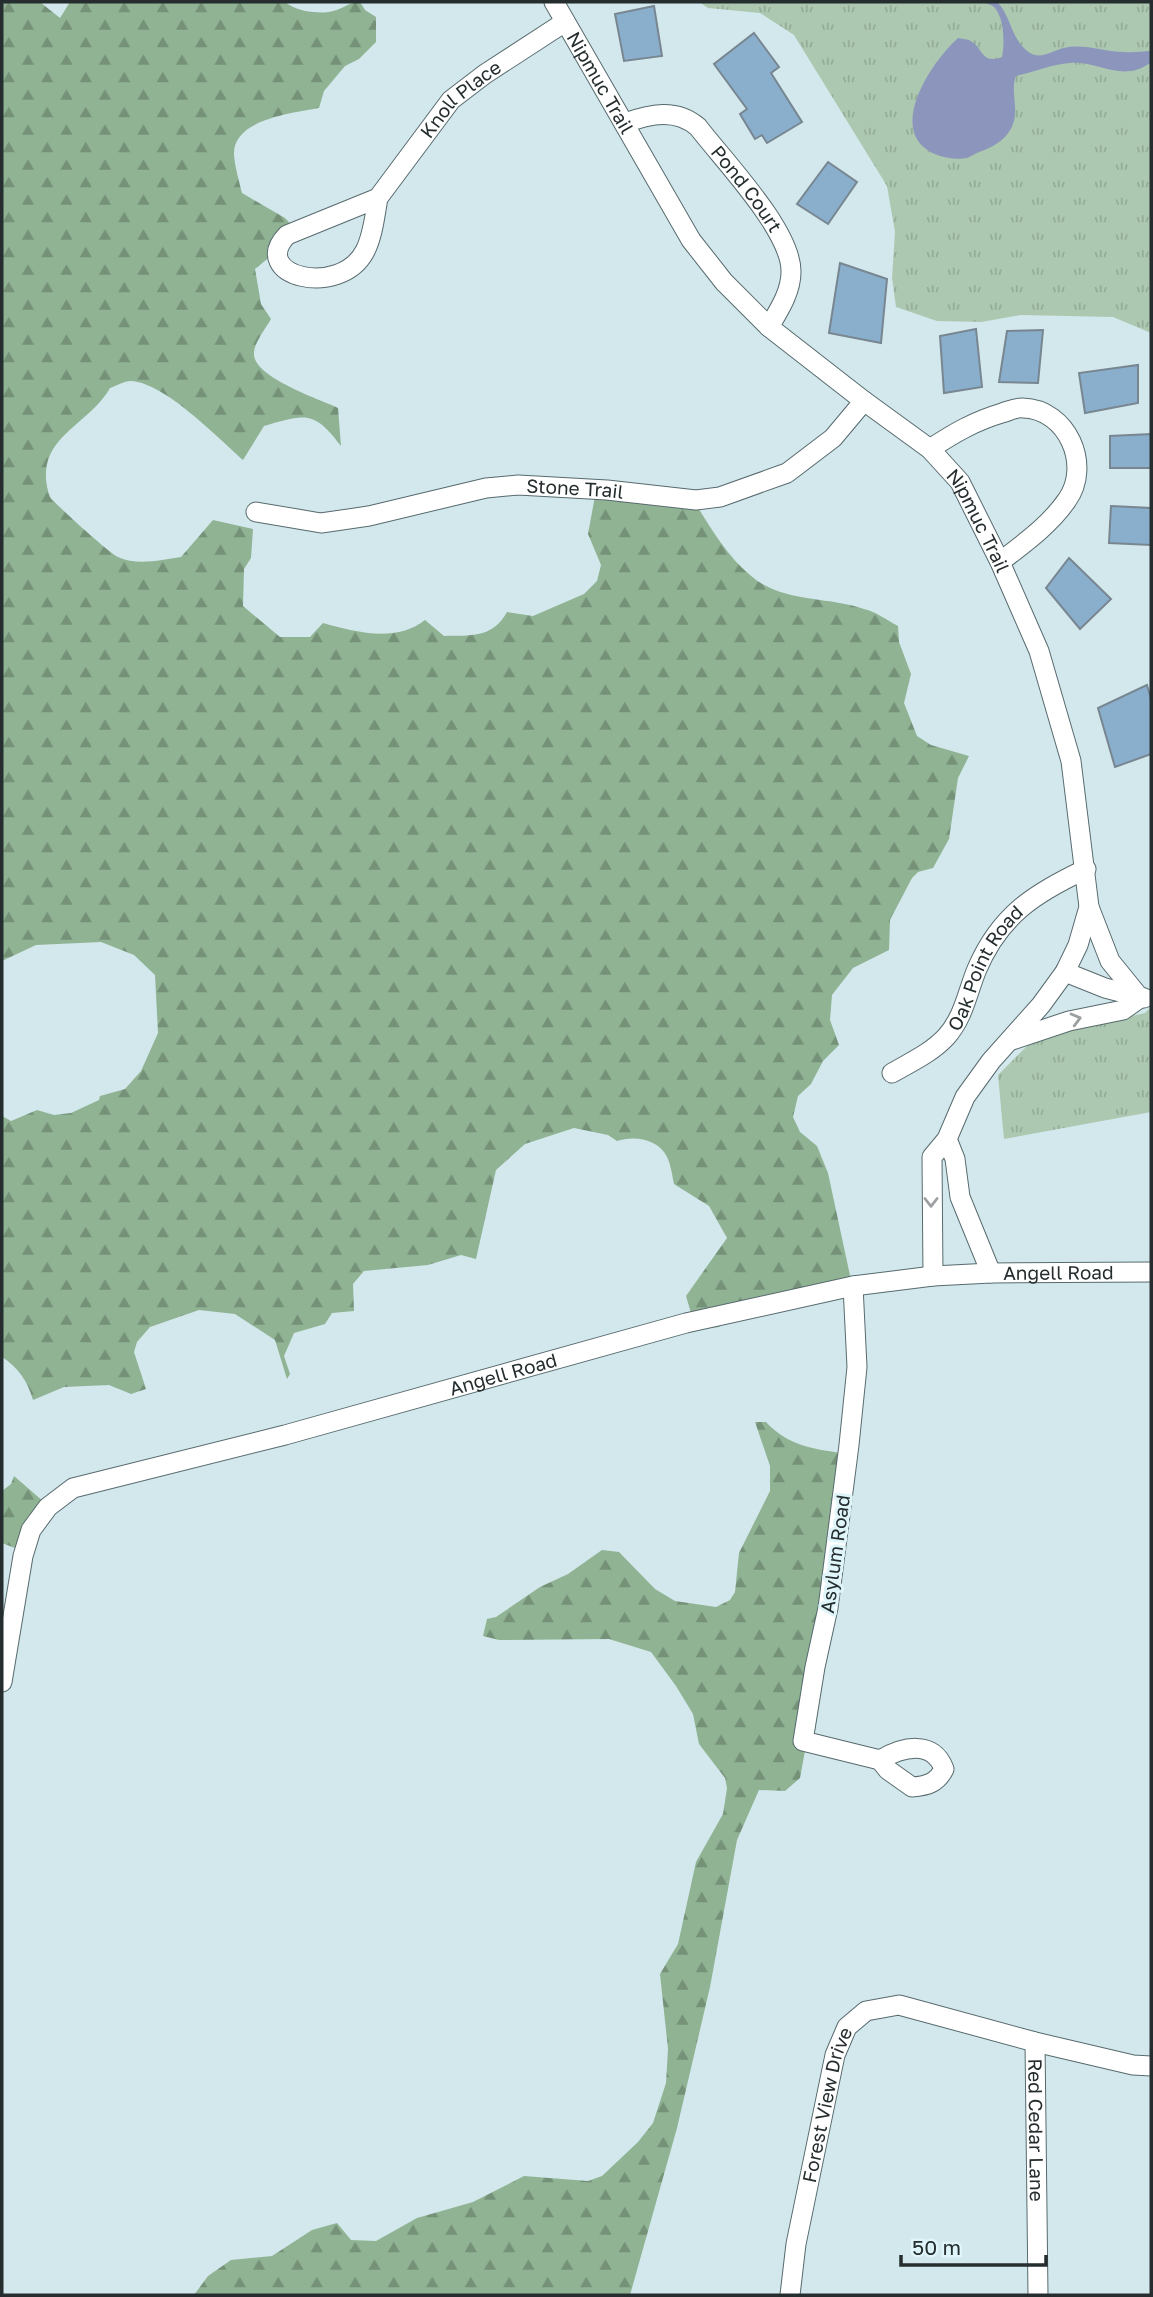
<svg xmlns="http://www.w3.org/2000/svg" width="1153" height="2297" viewBox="0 0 1153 2297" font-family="'Golos Text',sans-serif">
	<defs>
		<pattern id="grass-tufts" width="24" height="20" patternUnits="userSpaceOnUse" patternTransform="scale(1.75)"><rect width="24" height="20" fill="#acc8b0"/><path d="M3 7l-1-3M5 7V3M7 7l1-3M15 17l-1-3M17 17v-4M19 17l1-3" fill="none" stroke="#94ac98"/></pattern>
		<pattern id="forest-firs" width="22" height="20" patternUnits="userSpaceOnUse" patternTransform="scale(1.75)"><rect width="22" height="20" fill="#90b394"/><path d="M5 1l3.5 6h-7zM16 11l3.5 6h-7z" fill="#759279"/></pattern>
	</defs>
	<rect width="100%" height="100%" fill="#d2e8ec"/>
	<g fill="url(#grass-tufts)">
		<path d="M699 2H1151V333L1113 317 1021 315 981 322 937 321 896 307 892 278 895 232 887 186 794 35 760 13 708 8Z"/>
		<path d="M1151 1007V1112L1004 1139 998 1075 1035 1038 1145 1013Z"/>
	</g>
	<g fill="url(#forest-firs)">
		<path d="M2 2H40L60 18 70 2H285C296 11 318 15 333 11 343 9 349 2 360 2L365 10 376 17V42L359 59 345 66 324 91 319 108C293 113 232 119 234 155 235 167 239 181 242 193L285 218 299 233 255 269 261 304 271 319C266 328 254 343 254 353 252 377 319 399 338 408L341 446C314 410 305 414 264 426L243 460C217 437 165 383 131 381 124 381 116 386 110 388 95 415 62 429 50 455 44 468 45 484 50 497 53 502 110 554 118 557 137 566 161 560 181 557L213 520 253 529 251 558 244 569 243 606 280 637H310L323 623C355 632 396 643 425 620L444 636C470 635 492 639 507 612L533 616 584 594 597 581 601 565 588 534 595 496 697 506C712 530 728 557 750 575 781 603 826 596 864 609 876 612 887 620 898 626L899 642 911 674 904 703 917 736 931 745 969 756 958 778 949 839 933 868 918 872 912 878 890 920 889 950 853 968 832 995 830 1020 839 1045 823 1061 811 1084 798 1096 793 1117 800 1132 817 1146 828 1173 854 1294 722 1324 719 1327 696 1330 686 1296 727 1238 709 1206 674 1184C672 1175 671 1165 667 1157 659 1139 634 1135 617 1141L608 1135 574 1128 525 1144 496 1170 476 1259 461 1255 428 1265 364 1271 353 1284 354 1311 332 1313 325 1324 294 1333 284 1356 290 1374 287 1379 275 1340 235 1314 199 1310 150 1327 137 1342 134 1352 146 1389 131 1394 109 1385 64 1387 33 1400C28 1382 18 1367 2 1357V1116L11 1121 37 1110 54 1115 71 1113 99 1100 100 1096 125 1089 141 1071 158 1033 155 975 134 955 101 942 36 945 2 961Z"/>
		<path d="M755 1422H766C789 1447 815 1449 848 1454L834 1593 800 1778 785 1791 759 1790 737 1840 710 1987 677 2128 630 2295H194L208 2276 231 2260 272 2256 312 2230 337 2223 351 2240 376 2241 417 2218 473 2202 524 2176 588 2181 602 2176 638 2142 653 2123 666 2083 668 2049 660 1974 678 1944 696 1862 723 1814 727 1788 725 1778 699 1744 693 1714 676 1686 651 1652 609 1639 499 1640 483 1636 487 1619 496 1617 540 1587 568 1574 602 1550 619 1552 655 1589 675 1601 716 1607 730 1600 735 1592 739 1553 770 1491V1466Z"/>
		<path d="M14 1476 44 1502 25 1552 2 1543V1491L11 1484Z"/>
	</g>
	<path fill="#8c96bc" d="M983 2H997C1010 14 1010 34 1024 48 1038 63 1050 51 1064 48 1083 43 1105 52 1124 52 1133 53 1142 51 1151 51V63C1146 65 1141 69 1136 70 1114 76 1093 61 1070 63 1052 64 1034 72 1016 76 1010 91 1019 109 1013 124 1008 138 995 146 982 151 977 152 972 156 967 158 958 160 944 158 935 154 884 132 932 61 958 38 962 39 966 39 969 40 984 47 980 65 1002 57 1005 44 1004 16 994 7 991 4 987 4 983 2Z"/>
	<g fill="#8aafcc" stroke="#788691" stroke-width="2">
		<path d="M654 6 662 56 624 61 615 14Z"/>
		<path d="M754 33 779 67 771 73 802 122 767 143 762 135 755 139 740 114 747 109 714 64Z"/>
		<path d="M828 162 857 182 828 224 797 204Z"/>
		<path d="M840 263 887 279 881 343 829 333Z"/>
		<path d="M976 329 982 387 944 393 940 336Z"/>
		<path d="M1043 330 1038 383 999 382 1007 331Z"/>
		<path d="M1138 365V403L1085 413 1079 373Z"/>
		<path d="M1151 434V468H1110V436Z"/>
		<path d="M1111 506 1151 508V545L1109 543Z"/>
		<path d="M1069 558 1111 599 1080 629 1046 588Z"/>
		<path d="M1147 685 1151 699V754L1115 767 1098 708Z"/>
	</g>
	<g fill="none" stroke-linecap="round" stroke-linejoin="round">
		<defs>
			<g id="minor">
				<path id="s1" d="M554 2 691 240 724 282 769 327 864 401 930 449 960 482 1000 562 1039 651 1071 761 1089 907 1078 945 1065 972 1041 1005 991 1061 965 1097 947 1139 932 1157 933 1276"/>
				<path id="s2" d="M625 123C650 114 676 108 698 127 723 160 792 231 791 272 791 292 779 310 769 327"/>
				<path id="s3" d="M378 198C375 214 373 236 365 251 340 299 248 276 287 235L378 198 451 100 485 74 565 22"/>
				<path d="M930 449C954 433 975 421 1002 413 1009 411 1017 407 1023 408 1067 409 1092 465 1067 500 1050 525 1023 544 1000 562"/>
				<path id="s4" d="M256 512 321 523 369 516 486 488 518 485 607 490 696 500 720 497 787 473 833 438 864 401"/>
				<path d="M1065 972 1105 988 1144 998"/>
				<path d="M1012 1040 1069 1021 1123 1010 1140 998 1110 961 1089 907"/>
				<path id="s5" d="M892 1073C911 1062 931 1053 946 1037 964 1017 967 993 977 969 1000 915 1035 893 1086 869"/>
				<path d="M947 1139 955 1159 960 1197 991 1273"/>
				<path d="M853 1286 857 1367 849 1445 828 1608 815 1667 803 1741 880 1760 888 1770 912 1787C927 1786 937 1783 944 1769 933 1739 902 1747 880 1760"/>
				<path id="s6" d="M2 1682 23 1556 31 1530 48 1507 73 1488 285 1435 686 1323 853 1286 933 1276 991 1273 1151 1272"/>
				<path id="s7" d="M1035 2042 1038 2295"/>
				<path id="s8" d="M790 2295 796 2244 835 2055 847 2027 866 2011 899 2005 1035 2042 1133 2065 1151 2066"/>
			</g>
		</defs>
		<use href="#minor" stroke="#576a6e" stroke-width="21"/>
		<use href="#minor" stroke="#fff" stroke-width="19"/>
	</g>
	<defs><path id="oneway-chevron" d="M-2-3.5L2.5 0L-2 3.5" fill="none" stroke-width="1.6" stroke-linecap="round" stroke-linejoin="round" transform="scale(1.75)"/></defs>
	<g stroke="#9da0a1">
		<use href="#oneway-chevron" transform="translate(1076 1019) rotate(-15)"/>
		<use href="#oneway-chevron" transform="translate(931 1202) rotate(90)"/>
	</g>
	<g text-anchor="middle" stroke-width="6" stroke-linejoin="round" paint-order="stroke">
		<g font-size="19" fill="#252d2e" stroke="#dff5f9">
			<text dy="7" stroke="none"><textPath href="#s1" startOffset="93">Nipmuc Trail</textPath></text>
			<text dy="7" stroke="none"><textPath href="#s3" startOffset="413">Knoll Place</textPath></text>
			<text dy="7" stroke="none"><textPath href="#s2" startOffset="156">Pond Court</textPath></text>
			<text dy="7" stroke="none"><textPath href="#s4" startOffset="324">Stone Trail</textPath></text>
			<text dy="7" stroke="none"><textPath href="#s1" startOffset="681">Nipmuc Trail</textPath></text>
			<text dy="7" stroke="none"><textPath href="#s5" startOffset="145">Oak Point Road</textPath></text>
			<text dy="7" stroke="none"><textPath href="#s6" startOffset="1227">Angell Road</textPath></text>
			<text dy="7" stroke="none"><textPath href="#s6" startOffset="660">Angell Road</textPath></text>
			<text transform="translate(835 1554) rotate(-82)" y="7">Asylum Road</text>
			<text dy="7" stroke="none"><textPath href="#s8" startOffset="194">Forest View Drive</textPath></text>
			<text dy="7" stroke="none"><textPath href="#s7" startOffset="88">Red Cedar Lane</textPath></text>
		</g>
	</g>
	<rect width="1153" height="2297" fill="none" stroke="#252d2e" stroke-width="7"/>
	<path d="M901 2255v10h145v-10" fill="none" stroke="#252d2e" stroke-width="3.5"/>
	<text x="912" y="2255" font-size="21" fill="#252d2e" stroke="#dff5f9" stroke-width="5" paint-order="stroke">50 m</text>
</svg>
